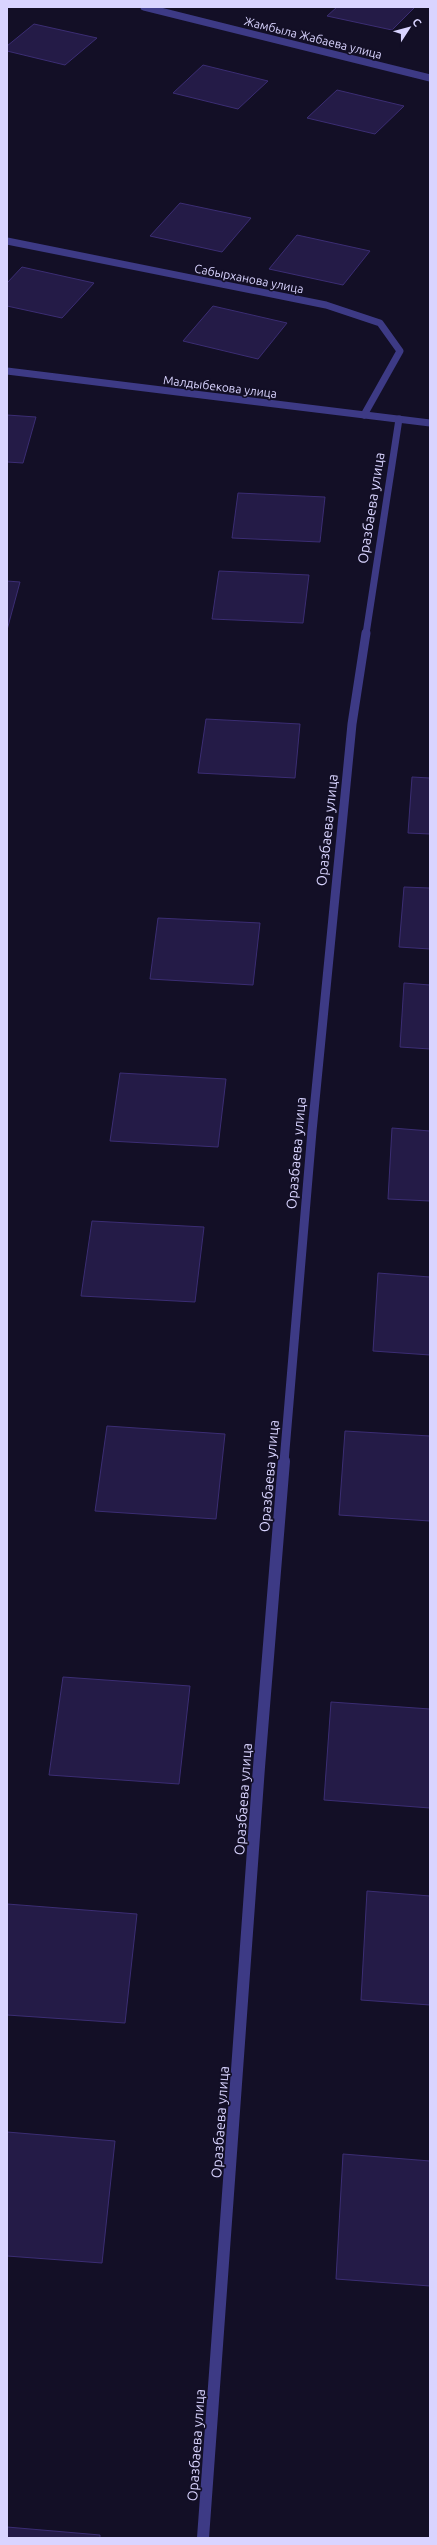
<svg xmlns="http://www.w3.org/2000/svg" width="437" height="2545" viewBox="0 0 437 2545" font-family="Ubuntu,sans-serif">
	<rect width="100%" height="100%" fill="#130f26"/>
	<g fill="#241b47" stroke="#3b2d73">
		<path d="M337 7H415L392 30 327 16Z"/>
		<path d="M34 24 97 38 65 65 7 51V46Z"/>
		<path d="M203 65 268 81 238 109 173 93Z"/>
		<path d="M337 90 404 106 375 134 307 118Z"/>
		<path d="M180 203 251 218 222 252 150 236Z"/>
		<path d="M297 235 370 251 343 285 269 269Z"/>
		<path d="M22 267 94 283 62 318 7 306V283Z"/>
		<path d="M213 306 287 323 258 359 183 341Z"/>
		<path d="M7 415 36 417 23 463 7 462Z"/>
		<path d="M238 493 325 497 320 542 232 538Z"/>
		<path d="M219 571 309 575 303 623 212 619Z"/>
		<path d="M7 581 20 582 7 630Z"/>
		<path d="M206 719 300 724 295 778 198 773Z"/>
		<path d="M412 777 430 778V834L408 833Z"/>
		<path d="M404 887 430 888V949L399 947Z"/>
		<path d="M158 918 260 923 253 985 150 979Z"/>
		<path d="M404 983 430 985V1049L400 1047Z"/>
		<path d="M120 1073 226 1079 218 1147 110 1141Z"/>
		<path d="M392 1128 430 1131V1201L388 1199Z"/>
		<path d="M92 1221 204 1227 195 1302 81 1296Z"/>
		<path d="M378 1273 430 1277V1355L373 1351Z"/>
		<path d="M107 1426 225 1434 216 1519 95 1511Z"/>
		<path d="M345 1431 430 1436V1521L339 1515Z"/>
		<path d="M63 1677 190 1686 179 1784 49 1775Z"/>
		<path d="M331 1702 430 1709V1808L324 1800Z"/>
		<path d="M367 1891 430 1896V2005L361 2000Z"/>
		<path d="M7 1904 137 1914 125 2023 7 2015Z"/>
		<path d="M7 2132 115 2141 102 2263 7 2256Z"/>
		<path d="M343 2154 430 2161V2286L336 2279Z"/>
		<path d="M7 2527 100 2535V2538H7Z"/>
	</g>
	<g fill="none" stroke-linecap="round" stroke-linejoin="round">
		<g stroke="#3d3a85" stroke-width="7">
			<path d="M144 7 430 78"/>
			<path d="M7 241 326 305 380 323 400 351 364 415"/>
			<path d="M7 371 430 423"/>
			<path d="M366 634 399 419"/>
		</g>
		<path stroke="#3d3a85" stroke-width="9" d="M284 1462 312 1131 352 724 366 633"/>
		<path stroke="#3d3a85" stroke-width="12" d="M203 2538 259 1767 284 1461"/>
	</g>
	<g text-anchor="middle" stroke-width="3.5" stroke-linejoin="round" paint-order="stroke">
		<g font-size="12" fill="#d9d4ff" stroke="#130f26">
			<text transform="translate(313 38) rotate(14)" y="4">Жамбыла Жабаева улица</text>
			<text transform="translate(249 279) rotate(11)" y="4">Сабырханова улица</text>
			<text transform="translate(220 387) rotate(7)" y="4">Малдыбекова улица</text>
		</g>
		<g font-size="14" fill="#d9d4ff" stroke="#130f26">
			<text transform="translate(371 508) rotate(-81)" y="5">Оразбаева улица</text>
			<text transform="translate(327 830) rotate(-84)" y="5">Оразбаева улица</text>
			<text transform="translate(296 1153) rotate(-85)" y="5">Оразбаева улица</text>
			<text transform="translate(269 1476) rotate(-85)" y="5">Оразбаева улица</text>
			<text transform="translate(243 1799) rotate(-86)" y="5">Оразбаева улица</text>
			<text transform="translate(220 2122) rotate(-86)" y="5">Оразбаева улица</text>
			<text transform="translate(196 2445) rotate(-86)" y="5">Оразбаева улица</text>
		</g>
	</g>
	<rect width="437" height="2545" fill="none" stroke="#d9d4ff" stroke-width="16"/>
	<g transform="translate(409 28) rotate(54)" stroke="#130f26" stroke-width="3" paint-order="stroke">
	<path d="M0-3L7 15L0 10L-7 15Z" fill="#d9d4ff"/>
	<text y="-6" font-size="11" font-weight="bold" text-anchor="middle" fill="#d9d4ff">С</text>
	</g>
</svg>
